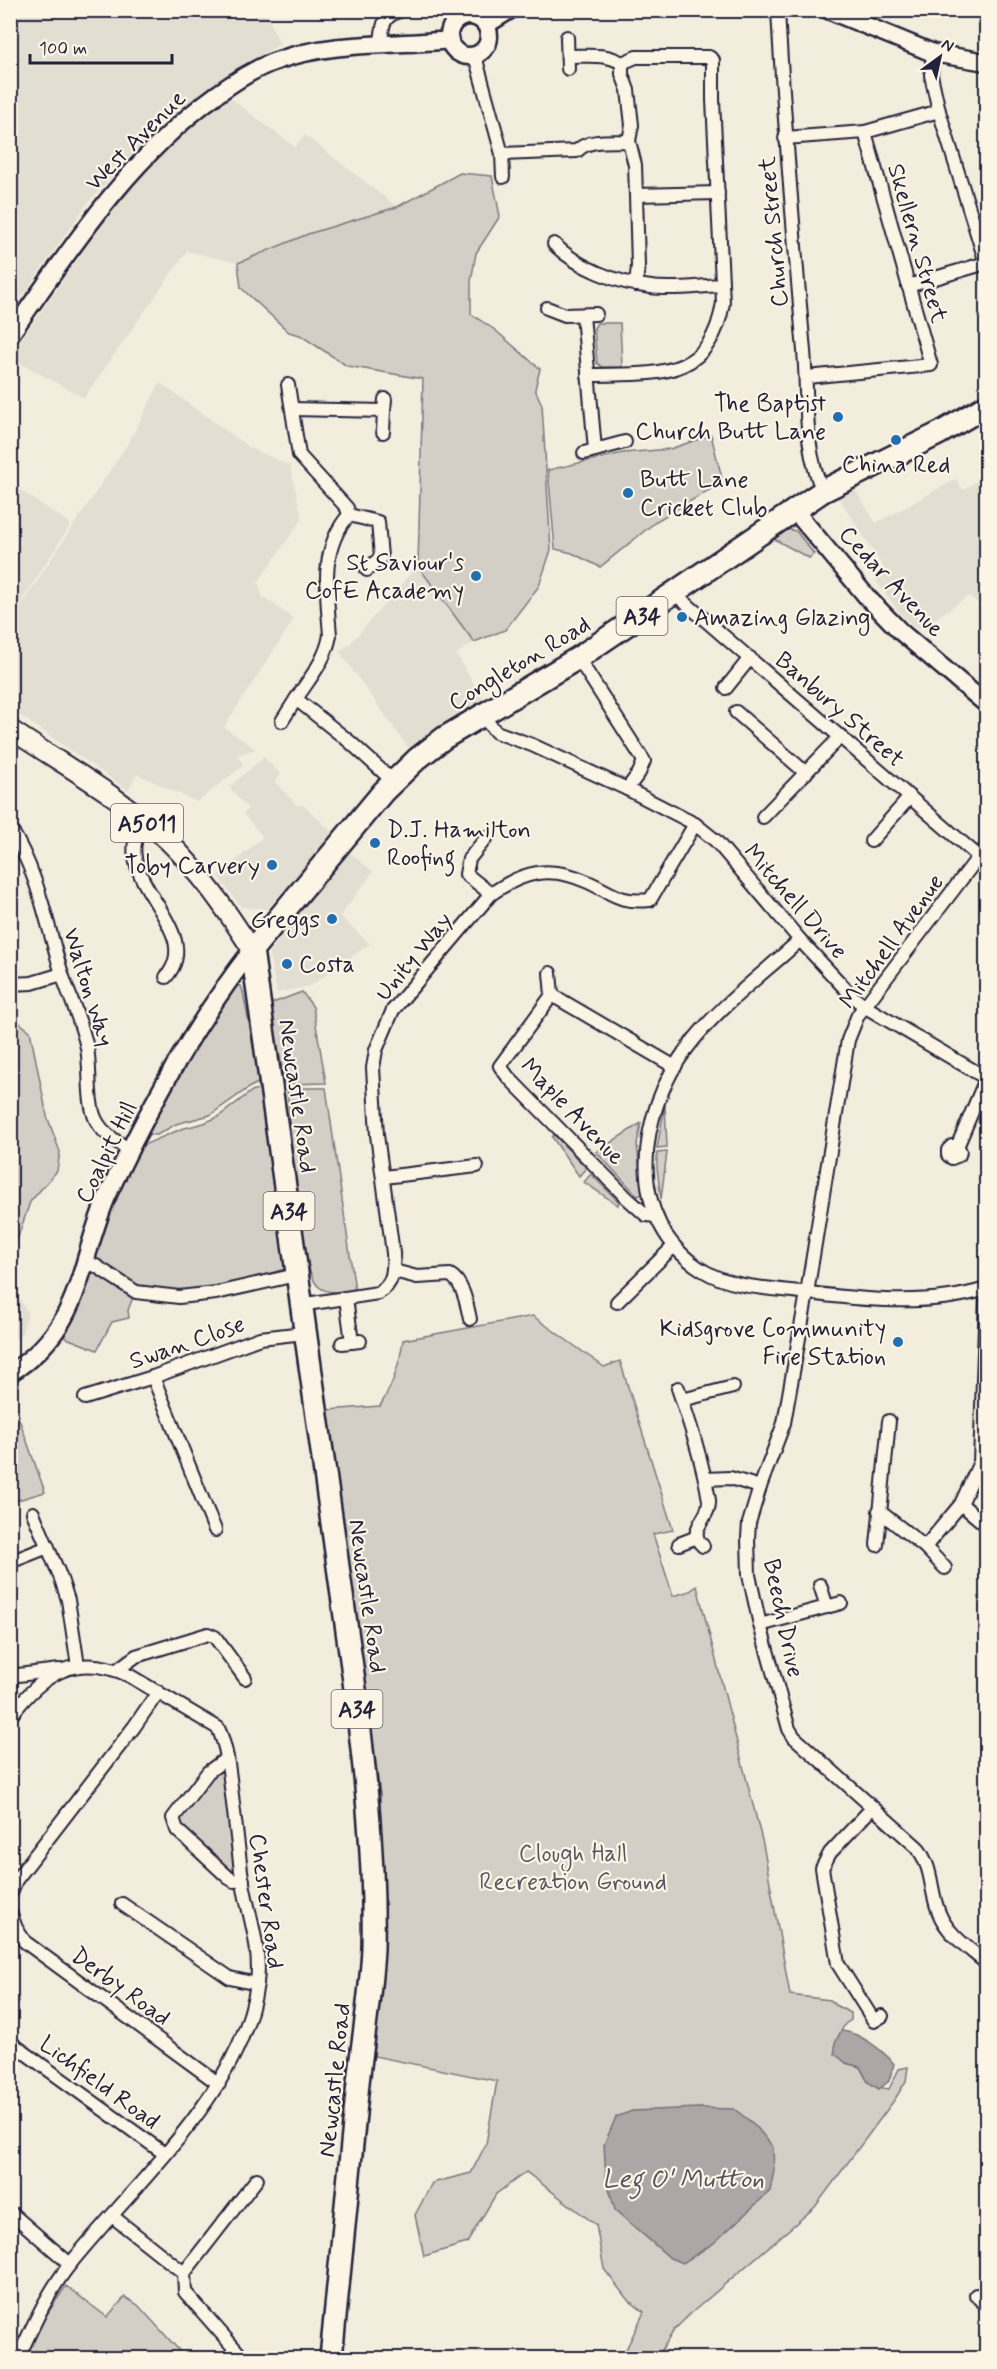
<svg xmlns="http://www.w3.org/2000/svg" width="997" height="2369" viewBox="0 0 997 2369" font-family="Mynerve,sans-serif">
	<rect width="100%" height="100%" fill="#f3edde"/>
	<filter id="ink" filterUnits="userSpaceOnUse"><feTurbulence type="fractalNoise" baseFrequency=".0167" numOctaves="2"/><feDisplacementMap in="SourceGraphic" scale="12" xChannelSelector="R" yChannelSelector="G"/><feConvolveMatrix kernelMatrix="1 2 1 2 8 2 1 2 1" color-interpolation-filters="sRGB"/></filter>
	<g filter="url(#ink)">
		<g fill="#e3ded2">
			<path d="M11 11H265L280 44 207 89 162 122 87 204 11 312Z"/>
			<path d="M229 97 295 147 305 135 397 207 308 234 238 263 187 251 84 398 11 358V354L135 178 178 134Z"/>
			<path d="M423 379 542 405 551 550 539 586 505 630 474 642 456 654 484 701 412 753 339 651 350 644 417 566Z"/>
			<path d="M160 383 249 447 290 466 302 519 258 582 262 596 294 619 224 727 256 749 237 755 244 765 197 802 137 774 128 790 11 709V620L129 442Z"/>
			<path d="M986 476V610L969 596 918 630 901 615 875 579 886 571 839 498 854 488 876 523 956 479 963 490Z"/>
			<path d="M11 484 71 524 11 617Z"/>
			<path d="M264 757 281 775 275 782 297 805 305 806 334 834 267 909 241 907 218 876 263 837 243 814 248 809 229 787Z"/>
			<path d="M347 850 373 872 340 916 370 944 310 986 277 993 269 953Z"/>
			<path d="M10 1281 28 1313 22 1333 11 1344Z"/>
		</g>
		<g fill="#d4cfc6" stroke="#7b7880" stroke-width="1.5">
			<path d="M460 173 492 176 500 216 476 253 471 281V314L495 330 540 369 535 389 542 405 551 550 539 586 505 630 474 642 418 566 423 379 347 366 300 335 289 332 241 288 238 263 308 234 397 207Z"/>
			<path d="M597 323H620L622 367H602L597 363 594 328Z"/>
			<path d="M711 435 723 482 658 520 600 567 572 553 555 549 548 470 623 453 670 449Z"/>
			<path d="M786 529 796 531 814 554 809 558 772 538Z"/>
			<path d="M236 985 241 986 243 992 260 1082 250 1087 210 1115 176 1124 157 1135 143 1134 200 1035Z"/>
			<path d="M302 992 313 1007 326 1083 285 1084 270 1004Z"/>
			<path d="M17 1021 30 1031 47 1116 60 1152 57 1171 30 1202 16 1243H11L10 1026Z"/>
			<path d="M261 1088 285 1269C246 1280 177 1302 138 1286 123 1280 108 1267 94 1258L105 1221 139 1147 181 1129 204 1123 218 1117 252 1091Z"/>
			<path d="M287 1088H326L355 1290C344 1291 329 1295 319 1287 298 1272 290 1120 287 1088Z"/>
			<path d="M665 1105 667 1147 657 1148Z"/>
			<path d="M641 1123 637 1144 642 1194 638 1196 596 1152Z"/>
			<path d="M554 1135 586 1168 579 1176 552 1137Z"/>
			<path d="M667 1152 661 1199 657 1168V1153Z"/>
			<path d="M591 1174 619 1202 618 1205 584 1182Z"/>
			<path d="M92 1269 134 1295 128 1310 129 1318 112 1322 97 1350 64 1337Z"/>
			<path d="M533 1316 604 1367 620 1361 673 1530 653 1534 673 1596 690 1591 697 1586 763 1844 790 1995 830 2000 835 2005 851 2013V2020L845 2024 835 2043 846 2063 860 2067C868 2084 870 2086 889 2089L899 2069 908 2067 906 2081 895 2099 815 2207 689 2315 674 2330 657 2358H622L644 2312 627 2299 604 2269 596 2225 526 2172 496 2194 467 2243 424 2256 415 2215 432 2183 471 2173 486 2144 497 2081 374 2056 384 1947 380 1794 328 1410 380 1406C393 1385 400 1364 403 1340Z"/>
			<path d="M11 1418 19 1419 45 1492 11 1502Z"/>
			<path d="M223 1771 236 1870 228 1871 188 1834 178 1817 212 1772Z"/>
			<path d="M66 2286 107 2317 125 2297 138 2305 186 2358H26L25 2354 45 2317Z"/>
		</g>
		<g fill="#aca7a6" stroke="#75727b" stroke-width="1.5">
			<path d="M841 2031C859 2032 883 2050 894 2064L889 2081 879 2089 868 2082 860 2067 846 2063 835 2054V2043Z"/>
			<path d="M698 2108 734 2109 755 2125 773 2147 774 2171 770 2191 714 2243 683 2263 670 2258 615 2210 606 2178 604 2145 616 2117 632 2111Z"/>
		</g>
		<g fill="none" stroke-linecap="round" stroke-linejoin="round">
			<defs>
				<g id="street">
					<path d="M778 10C784 124 794 238 804 351 808 397 803 449 823 491"/>
					<path d="M567 37 568 69"/>
					<path d="M381 43C383 24 382 16 402 10"/>
					<path d="M475 56 502 154 503 177"/>
					<path d="M568 56C587 56 606 53 622 63"/>
					<path d="M622 63V74L628 90 632 125 629 141 635 165 636 195 718 193"/>
					<path d="M785 138 865 132 939 111"/>
					<path d="M502 154 577 151C588 138 614 142 629 141"/>
					<path d="M554 244C578 268 617 283 651 287 674 290 699 286 722 285"/>
					<path d="M636 285 638 266 636 195"/>
					<path d="M908 286 986 263 939 111 931 75 933 53"/>
					<path d="M547 308 565 315 596 314"/>
					<path d="M583 315 595 450"/>
					<path d="M588 375C652 373 710 383 723 303L713 100V60L709 57H636L622 63"/>
					<path d="M807 377 931 365 865 132"/>
					<path d="M288 385 299 455 347 508 349 515C319 549 327 594 330 635 326 660 309 679 296 699L350 742 393 781"/>
					<path d="M292 409 384 411 383 432"/>
					<path d="M384 411 385 399"/>
					<path d="M584 453 625 442"/>
					<path d="M349 515 378 522 381 557 367 570"/>
					<path d="M674 593 979 857"/>
					<path d="M578 658 644 761 639 773 627 789"/>
					<path d="M726 688 750 658"/>
					<path d="M736 712 806 773"/>
					<path d="M485 714 489 724 496 732 532 745 627 789 695 824 716 841 800 940 852 996 864 1006 986 1078"/>
					<path d="M282 721 296 699"/>
					<path d="M763 817 841 736"/>
					<path d="M145 821C101 876 209 928 166 977"/>
					<path d="M10 828C38 872 47 925 62 974 70 998 82 1023 87 1048 91 1069 87 1102 96 1120 103 1134 117 1142 130 1150"/>
					<path d="M487 837 469 859 466 874 491 894"/>
					<path d="M871 841 910 797"/>
					<path d="M986 847 858 1015 848 1040 807 1293 784 1423 760 1487 749 1523 748 1538 749 1575 760 1625 789 1729 794 1737 917 1847C934 1870 929 1888 939 1913 947 1934 970 1949 986 1963"/>
					<path d="M800 940C763 974 719 1006 688 1047 637 1113 623 1222 704 1271 732 1288 770 1288 801 1292 861 1300 928 1307 986 1289"/>
					<path d="M550 973 552 995"/>
					<path d="M10 984 32 983 62 974"/>
					<path d="M957 1147 952 1146 948 1150V1155L952 1158 959 1155 960 1151 957 1147 986 1079"/>
					<path d="M384 1177 477 1166"/>
					<path d="M656 1216 646 1215 627 1198 508 1077 500 1066 552 995 675 1067"/>
					<path d="M87 1262 96 1266 136 1292 179 1297 216 1293 296 1275"/>
					<path d="M394 1271 417 1277 450 1275C463 1282 467 1305 470 1319"/>
					<path d="M346 1298 352 1342"/>
					<path d="M617 1302 674 1246"/>
					<path d="M300 1305 378 1293C394 1284 394 1270 393 1253L377 1135 373 1068 376 1050 393 1010 491 894C524 871 550 865 588 882 614 894 619 903 650 900L695 824"/>
					<path d="M342 1343 360 1341"/>
					<path d="M153 1377 215 1530"/>
					<path d="M678 1388C690 1424 703 1463 709 1500 711 1518 685 1530 703 1546"/>
					<path d="M85 1398 153 1377 260 1338 304 1333"/>
					<path d="M682 1400 733 1387"/>
					<path d="M705 1479 730 1478 760 1487"/>
					<path d="M961 1504 986 1525"/>
					<path d="M879 1511 925 1547 945 1568"/>
					<path d="M33 1513 60 1576 68 1600 78 1666"/>
					<path d="M679 1544 697 1537"/>
					<path d="M877 1545 889 1421"/>
					<path d="M925 1547 961 1504 980 1462 986 1298 984 1290"/>
					<path d="M10 1562 48 1547"/>
					<path d="M820 1585 827 1607"/>
					<path d="M760 1625 841 1603"/>
					<path d="M117 1670 136 1656 208 1634 215 1637 245 1678"/>
					<path d="M10 1676 59 1670"/>
					<path d="M10 1717C42 1673 77 1651 130 1676L218 1728C228 1749 229 1773 232 1795 235 1820 238 1846 241 1871 246 1909 262 1945 257 1983 243 2090 136 2182 71 2263 48 2291 33 2326 18 2358"/>
					<path d="M227 1758 208 1772 173 1818 177 1830 229 1878 234 1881 243 1880"/>
					<path d="M872 1808 830 1853 822 1868 838 1964 874 2021 882 2016"/>
					<path d="M10 1895 16 1880 134 1727 158 1692"/>
					<path d="M122 1904 230 1978 257 1984"/>
					<path d="M10 1912 16 1928 25 1942 219 2084"/>
					<path d="M10 2042 165 2154"/>
					<path d="M10 2212 70 2264"/>
					<path d="M112 2216 184 2273 185 2292 243 2358"/>
					<path d="M184 2273 257 2179"/>
					<path d="M976 2295 986 2306"/>
				</g>
				<g id="secondary">
					<path d="M828 10 933 53 986 62"/>
					<circle cx="469" cy="36" r="20"/>
					<path d="M486 25 510 10"/>
					<path d="M10 335C71 248 129 158 216 95 235 81 256 67 279 60 334 41 393 46 450 40"/>
					<path d="M795 511 867 597 901 632 986 704"/>
					<path d="M10 1373C86 1326 77 1260 110 1190 150 1106 195 1023 252 950"/>
				</g>
				<path id="primary" d="M10 729C63 765 122 797 168 841 201 873 227 911 252 950"/>
				<path id="highway" d="M331 2358C340 2267 349 2175 358 2083 363 2038 371 1993 373 1948 375 1858 365 1770 354 1681L252 950 383 792 417 759 444 738 578 658 823 491 940 433 986 406"/>
			</defs>
			<use href="#street" stroke="#22223b" stroke-width="16"/>
			<use href="#secondary" stroke="#22223b" stroke-width="21"/>
			<use href="#primary" stroke="#22223b" stroke-width="22"/>
			<use href="#highway" stroke="#22223b" stroke-width="26"/>
			<use href="#street" stroke="#fcf5e5" stroke-width="12"/>
			<use href="#secondary" stroke="#fcf5e5" stroke-width="16"/>
			<use href="#primary" stroke="#fcf5e5" stroke-width="18"/>
			<use href="#highway" stroke="#fcf5e5" stroke-width="21"/>
		</g>
	</g>
	<g fill="#1f6fb2" stroke="#fcf5e5" stroke-width="2">
		<circle cx="838" cy="417" r="6"/>
		<circle cx="896" cy="440" r="6"/>
		<circle cx="628" cy="493" r="6"/>
		<circle cx="476" cy="576" r="6"/>
		<circle cx="682" cy="617" r="6"/>
		<circle cx="375" cy="843" r="6"/>
		<circle cx="272" cy="865" r="6"/>
		<circle cx="332" cy="919" r="6"/>
		<circle cx="287" cy="964" r="6"/>
		<circle cx="898" cy="1342" r="6"/>
	</g>
	<g text-anchor="middle" stroke-width="4.5" stroke-linejoin="round" paint-order="stroke">
		<g fill="#fcf5e5" stroke="#63616e" stroke-width="1.5">
			<rect x="616.5" y="597" width="51" height="38" rx="4.5"/>
			<rect x="111" y="804" width="72" height="38" rx="4.5"/>
			<rect x="263.5" y="1192" width="51" height="38" rx="4.5"/>
			<rect x="331.5" y="1690" width="51" height="38" rx="4.5"/>
		</g>
		<g font-size="22" font-weight="bold" fill="#22223b">
			<text x="642" y="624">A34</text>
			<text x="147" y="831">A5011</text>
			<text x="289" y="1219">A34</text>
			<text x="357" y="1717">A34</text>
		</g>
		<g font-size="24" fill="#22223b" stroke="#fcf5e5">
			<text transform="translate(135 140) rotate(-45)" y="8">West Avenue</text>
			<text transform="translate(773 232) rotate(-95)" y="8">Church Street</text>
			<text transform="translate(918 243) rotate(74)" y="8">Skellern Street</text>
			<text transform="translate(892 581) rotate(47)" y="8">Cedar Avenue</text>
			<text transform="translate(519 663) rotate(-31)" y="8">Congleton Road</text>
			<text transform="translate(840 709) rotate(41)" y="8">Banbury Street</text>
			<text transform="translate(796 901) rotate(49)" y="8">Mitchell Drive</text>
			<text transform="translate(891 941) rotate(-54)" y="8">Mitchell Avenue</text>
			<text transform="translate(413 956) rotate(-51)" y="8">Unity Way</text>
			<text transform="translate(89 987) rotate(73)" y="8">Walton Way</text>
			<text transform="translate(298 1096) rotate(82)" y="8">Newcastle Road</text>
			<text transform="translate(573 1111) rotate(46)" y="8">Maple Avenue</text>
			<text transform="translate(106 1152) rotate(-64)" y="8">Coalpit Hill</text>
			<text transform="translate(187 1342) rotate(-19)" y="8">Swan Close</text>
			<text transform="translate(368 1596) rotate(82)" y="8">Newcastle Road</text>
			<text transform="translate(784 1618) rotate(78)" y="8">Beech Drive</text>
			<text transform="translate(267 1901) rotate(82)" y="8">Chester Road</text>
			<text transform="translate(121 1986) rotate(36)" y="8">Derby Road</text>
			<text transform="translate(334 2080) rotate(-84)" y="8">Newcastle Road</text>
			<text transform="translate(100 2082) rotate(36)" y="8">Lichfield Road</text>
		</g>
		<g font-size="24" fill="#22223b" stroke="#fcf5e5" text-anchor="end">
			<text x="826" y="411">The Baptist<tspan x="826" dy="28">Church Butt Lane</tspan></text>
			<text x="896" y="472" text-anchor="middle">China Red</text>
			<text x="640" y="487" text-anchor="start">Butt Lane<tspan x="640" dy="28">Cricket Club</tspan></text>
			<text x="464" y="570">St Saviour's<tspan x="464" dy="28">CofE Academy</tspan></text>
			<text x="694" y="625" text-anchor="start">Amazing Glazing</text>
			<text x="387" y="837" text-anchor="start">D.J. Hamilton<tspan x="387" dy="28">Roofing</tspan></text>
			<text x="260" y="873">Toby Carvery</text>
			<text x="320" y="927">Greggs</text>
			<text x="299" y="972" text-anchor="start">Costa</text>
			<text x="886" y="1336">Kidsgrove Community<tspan x="886" dy="28">Fire Station</tspan></text>
		</g>
		<g font-size="24" fill="#575665" stroke="#fcf5e5">
			<text x="573" y="1861">Clough Hall<tspan x="573" dy="28">Recreation Ground</tspan></text>
		</g>
		<g font-size="26" font-style="italic" fill="#525160" stroke="#fcf5e5">
			<text x="683" y="2187">Leg O' Mutton</text>
		</g>
	</g>
	<rect width="997" height="2369" fill="none" stroke="#fcf5e5" stroke-width="36"/>
	<rect x="18" y="18" width="961" height="2333" fill="none" stroke="#22223b" stroke-width="2" filter="url(#ink)"/>
	<g transform="translate(940 57) rotate(33)" stroke="#fcf5e5" stroke-width="4.5" paint-order="stroke">
	<path d="M0-4.5L10 22L0 15L-10 22Z" fill="#22223b"/>
	<text y="-9" font-size="16" font-weight="bold" text-anchor="middle" fill="#22223b">N</text>
	</g>
	<path d="M30 54v9h142v-9" fill="none" stroke="#22223b" stroke-width="3"/>
	<text x="39" y="54" font-size="18" fill="#22223b" stroke="#fcf5e5" stroke-width="4.5" paint-order="stroke">100 m</text>
</svg>
